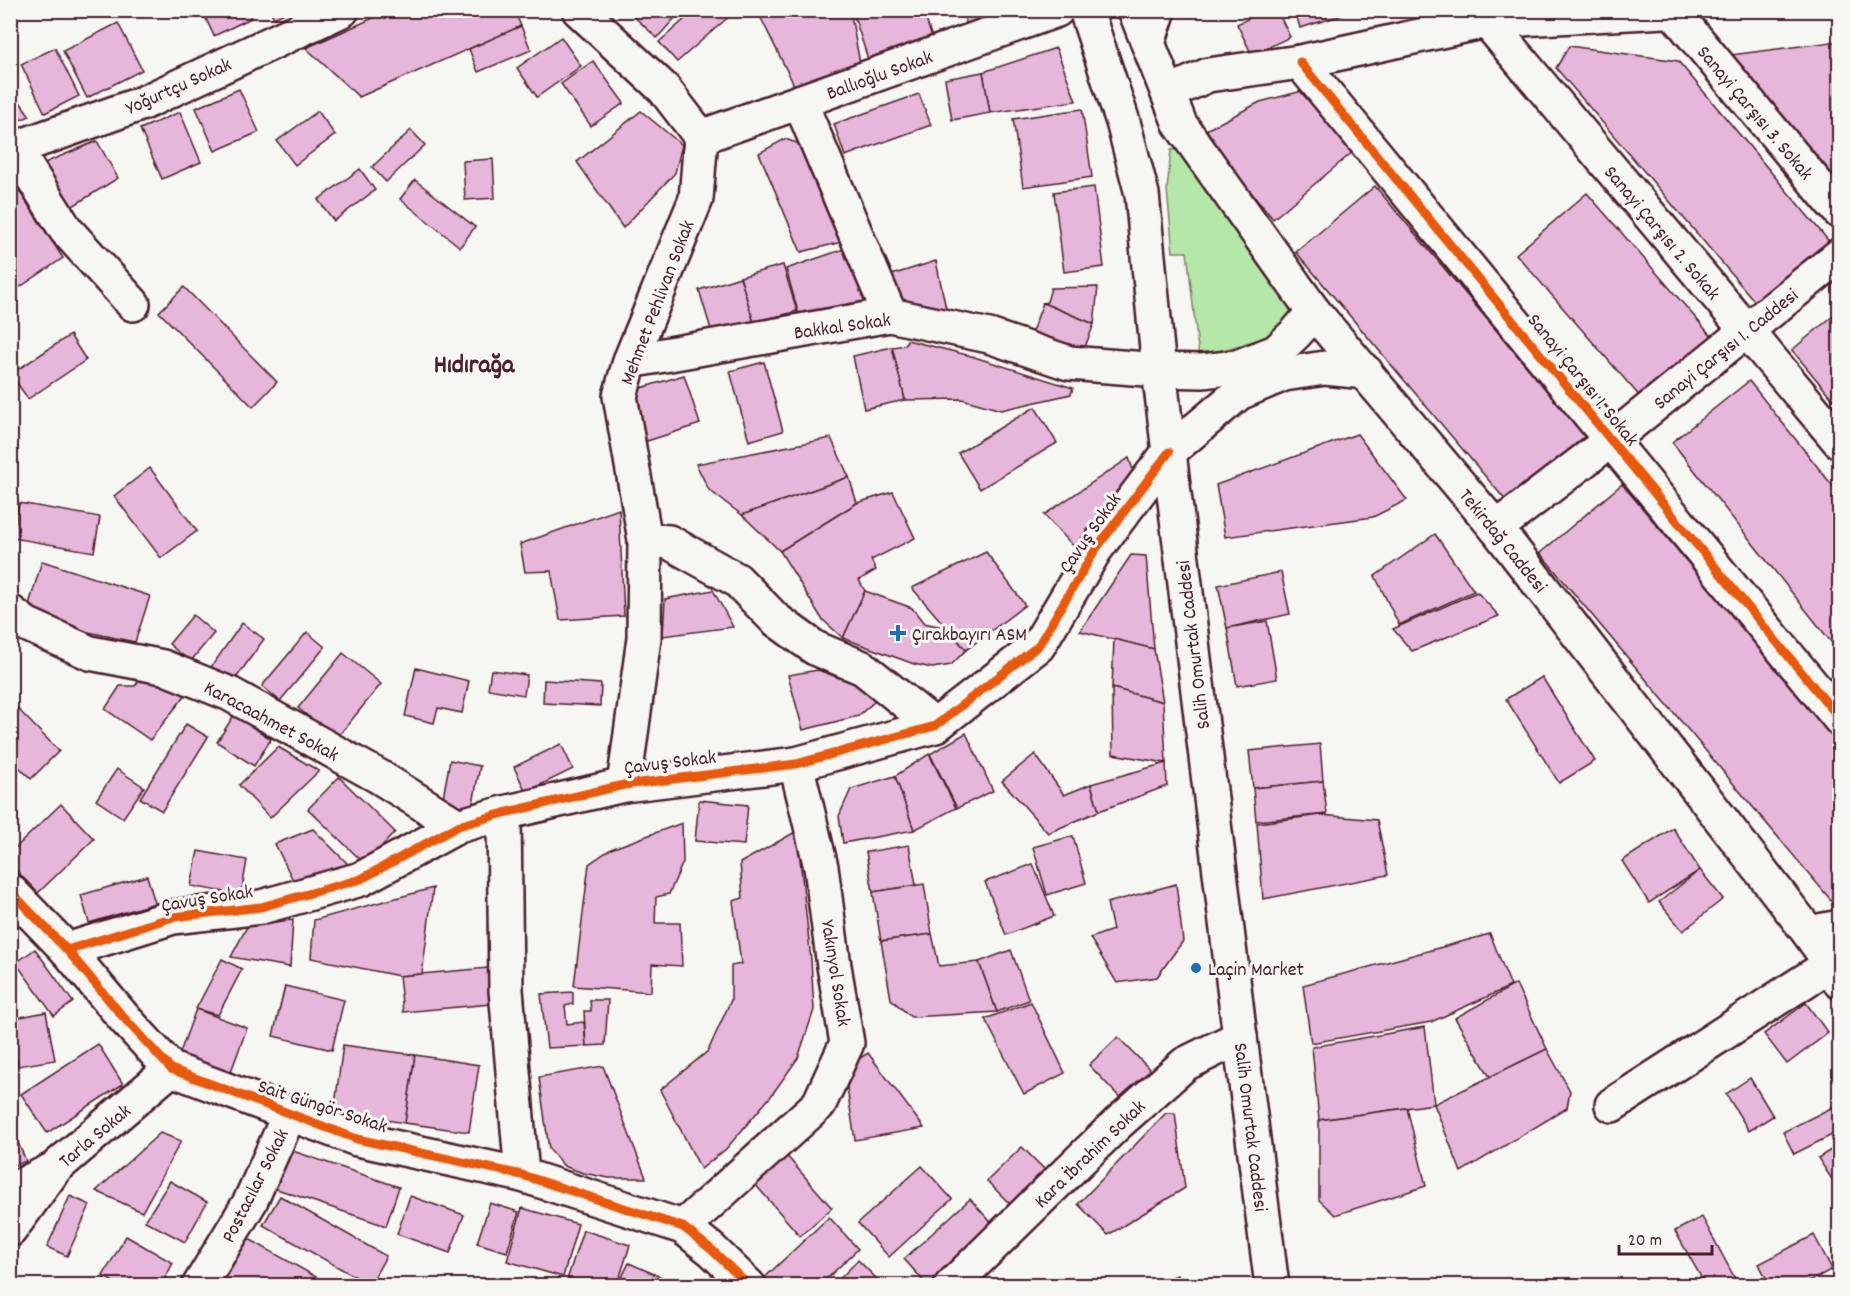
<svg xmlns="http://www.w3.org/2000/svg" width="1850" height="1296" viewBox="0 0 1850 1296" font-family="Dekko,sans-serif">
	<rect width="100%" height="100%" fill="#f6f6f2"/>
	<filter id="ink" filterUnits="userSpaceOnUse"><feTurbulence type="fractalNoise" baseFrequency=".0167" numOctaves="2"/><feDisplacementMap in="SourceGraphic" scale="12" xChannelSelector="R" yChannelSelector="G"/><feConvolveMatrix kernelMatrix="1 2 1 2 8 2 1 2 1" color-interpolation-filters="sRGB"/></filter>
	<g filter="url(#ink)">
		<path fill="#b4e7a8" stroke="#7f836a" stroke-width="1.5" d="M1193 149 1297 311 1282 333 1199 357 1187 252H1173L1167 190 1171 150Z"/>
		<g fill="#e6b7da" stroke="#4a1f2b" stroke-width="1.5">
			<path d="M202 10H248L251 18 214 36Z"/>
			<path d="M270 10H291L274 18Z"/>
			<path d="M391 10H514L521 26 359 97 306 48Z"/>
			<path d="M627 10H682L657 38Z"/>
			<path d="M695 10H729L732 14 677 62 659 42Z"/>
			<path d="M757 10H850L861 69 797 91Z"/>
			<path d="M870 10H923L934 44 870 65 854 16Z"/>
			<path d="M960 10H990L993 17 969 28Z"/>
			<path d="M1266 10H1277L1290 37 1252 55 1237 24Z"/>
			<path d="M1295 10H1359L1300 28Z"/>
			<path d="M118 23 142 70 87 98 63 51Z"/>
			<path d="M521 26 531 50 478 72 469 49Z"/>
			<path d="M561 37 581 66 537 97 517 68Z"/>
			<path d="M1840 41V190L1723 56Z"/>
			<path d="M1569 46 1678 61 1832 245 1757 304 1556 68Z"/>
			<path d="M55 48 79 96 45 113 21 64Z"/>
			<path d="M1056 48 1076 101 990 113 983 72Z"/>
			<path d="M593 61 624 103 591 126 561 84Z"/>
			<path d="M983 72 990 113 952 120 945 79Z"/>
			<path d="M10 88 30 116 10 124Z"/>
			<path d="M239 89 259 132 215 151 196 108Z"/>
			<path d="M1302 91 1354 151 1273 219 1202 132 1260 102Z"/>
			<path d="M919 94 931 125 845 156 834 124Z"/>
			<path d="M1082 109 1092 177 1023 187 1013 119Z"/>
			<path d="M318 111 335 135 295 165 277 141Z"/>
			<path d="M641 111 682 145 675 173 623 228 577 162Z"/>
			<path d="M180 112 201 162 162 179 140 129Z"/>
			<path d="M411 130 425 145 386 182 372 167Z"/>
			<path d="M785 139 809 147 842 242 801 252 759 153Z"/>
			<path d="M97 141 118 178 65 211 37 166Z"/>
			<path d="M493 159 495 198 465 200 463 161Z"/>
			<path d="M360 169 375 190 334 221 318 200Z"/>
			<path d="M10 177 63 258 20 287H10Z"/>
			<path d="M415 180 475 227 460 247 400 199Z"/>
			<path d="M1375 186 1585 436 1507 502 1296 252Z"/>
			<path d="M1094 187 1104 267 1064 272 1054 192Z"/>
			<path d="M1587 193 1713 338 1642 399 1516 254Z"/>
			<path d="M853 246 869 306 800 319 786 269Z"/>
			<path d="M936 261 948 318 893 303 882 278Z"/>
			<path d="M783 265 797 311 754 323 740 277Z"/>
			<path d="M740 277 754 323 713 336 699 290Z"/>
			<path d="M184 287 277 382 253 407 159 312Z"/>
			<path d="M1098 287 1094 324 1043 303 1047 302 1051 288Z"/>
			<path d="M1043 303 1094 324 1079 362 1028 342Z"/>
			<path d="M1840 310V408L1792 350Z"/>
			<path d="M70 335 86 360 28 399 11 374Z"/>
			<path d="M907 340 971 356 1073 388 1071 394 1001 410 962 399 905 400 892 347 905 345Z"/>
			<path d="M892 347 905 400 864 409 853 356Z"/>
			<path d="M764 362 783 431 749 441 730 371Z"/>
			<path d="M684 375 700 424 644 442 628 392Z"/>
			<path d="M1749 381 1840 495V653L1672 442Z"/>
			<path d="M1035 407 1057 443 980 489 958 453Z"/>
			<path d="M1357 434 1407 500 1373 517 1225 537 1216 485Z"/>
			<path d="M831 438 849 477 742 515 709 490 696 464Z"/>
			<path d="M1129 458 1136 479 1081 554 1044 515Z"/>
			<path d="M150 468 197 531 161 558 114 496Z"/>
			<path d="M849 477 857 503 780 551 742 515Z"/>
			<path d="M1622 484 1840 744V911L1540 553Z"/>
			<path d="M893 492 915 538 871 560 876 570 859 580 865 591 843 638 822 619 780 551 857 503Z"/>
			<path d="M19 503 100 517 94 552 13 538Z"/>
			<path d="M619 509 624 616 560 620 551 571 525 572 520 544Z"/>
			<path d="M1435 534 1474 591 1399 625 1375 576Z"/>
			<path d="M986 552 1025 605 966 650 912 588Z"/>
			<path d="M1131 555 1146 556 1154 649 1080 631Z"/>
			<path d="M42 561 150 596 135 642 51 624 28 608Z"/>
			<path d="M1281 572 1290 614 1227 628 1218 585Z"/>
			<path d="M713 590 733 627 663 636 665 599Z"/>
			<path d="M865 591 912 608 924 623 947 628 966 650 951 665 932 668 914 664 843 638Z"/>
			<path d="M1477 592 1499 616 1412 651 1393 629Z"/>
			<path d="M193 615 214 633 190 662 169 644Z"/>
			<path d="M1267 621 1277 679 1237 686 1227 628Z"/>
			<path d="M242 623 264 639 229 688 207 673Z"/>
			<path d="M307 632 325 647 280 701 262 686Z"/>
			<path d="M1114 639 1154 649 1163 702 1112 688Z"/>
			<path d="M343 653 381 684 336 739 298 708Z"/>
			<path d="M416 668 469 681 462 713 438 708 434 723 405 716Z"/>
			<path d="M491 670 527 675 524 695 488 689Z"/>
			<path d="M818 670 883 694 858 716 803 730 788 675Z"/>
			<path d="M142 676 187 693 150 740 105 709 120 686H135Z"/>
			<path d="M1542 677 1595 761 1559 783 1506 699Z"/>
			<path d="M544 680 601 684 600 706 543 703Z"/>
			<path d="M1112 688 1163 702 1166 763 1113 754Z"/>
			<path d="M14 705 59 751 31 779 10 758V709Z"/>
			<path d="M234 715 271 739 254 766 217 742Z"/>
			<path d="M186 724 208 737 162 811 140 798Z"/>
			<path d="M966 733 993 791 957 808 930 754Z"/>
			<path d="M561 744 573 769 526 792 514 767Z"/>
			<path d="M1320 744 1323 781 1253 788 1249 751Z"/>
			<path d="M278 747 319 771 270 818 239 785Z"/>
			<path d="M929 754 956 808 914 830 895 776Z"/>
			<path d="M1035 754 1064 795 1091 784 1099 811 1048 833 1002 781Z"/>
			<path d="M450 760 480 766 472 809 442 803Z"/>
			<path d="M1166 763 1167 786 1099 811 1091 784Z"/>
			<path d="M117 769 144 787 123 818 96 800Z"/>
			<path d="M895 776 914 830 843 843 839 816 851 789Z"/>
			<path d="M339 777 395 832 365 864 308 809Z"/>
			<path d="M1323 781 1327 814 1256 821 1253 788Z"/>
			<path d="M699 800 748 805 744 845 695 841Z"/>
			<path d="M61 804 94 839 38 893 10 864V853Z"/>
			<path d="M10 814 17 821 10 826Z"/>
			<path d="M1321 815 1377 820 1388 875 1263 899 1257 823Z"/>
			<path d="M682 823 683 862 669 894 656 897 655 923H680L682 966 652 964 651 992 574 986 589 864 611 849Z"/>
			<path d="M1673 828 1700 870 1649 903 1622 861Z"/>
			<path d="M313 829 351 867 300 894 275 844Z"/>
			<path d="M797 831 811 960 814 1010 798 1058 771 1096 726 1149 701 1169 660 1090 708 1051 731 1000V966L741 964 733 901 743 898 740 863Z"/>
			<path d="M1073 836 1086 883 1047 895 1033 847Z"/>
			<path d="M909 845 916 885 873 892 866 852Z"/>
			<path d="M198 851 247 860 241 895 191 886Z"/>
			<path d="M1033 864 1054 916 1006 935 985 882Z"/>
			<path d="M1700 870 1723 899 1683 931 1659 902Z"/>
			<path d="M147 876 155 903 89 923 81 895Z"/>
			<path d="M924 884 932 934 881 941 873 892Z"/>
			<path d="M1176 884 1183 941 1157 977 1117 983 1090 938 1113 930 1107 903Z"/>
			<path d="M433 888 422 974 399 976 311 958 314 920Z"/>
			<path d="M293 920 290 967 231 957 248 925Z"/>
			<path d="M932 934 939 966 979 962 997 1012 911 1017 891 999 881 941Z"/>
			<path d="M1490 934 1511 986 1431 1022 1311 1043 1303 985Z"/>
			<path d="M35 949 73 1002 54 1016 16 963Z"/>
			<path d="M1011 950 1029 1000 997 1012 979 962Z"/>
			<path d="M222 959 242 969 218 1015 196 1009Z"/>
			<path d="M488 968 491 1004 403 1012 399 976Z"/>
			<path d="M1516 984 1547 1049 1490 1077 1455 1018Z"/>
			<path d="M285 986 344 1000 332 1050 273 1036Z"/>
			<path d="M573 992V1004L565 1006 567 1024 584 1022 586 1046 547 1048 541 994Z"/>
			<path d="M590 1000H608L605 1045 586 1046 584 1011H591Z"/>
			<path d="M1031 1002 1065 1073 1024 1094 985 1019Z"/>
			<path d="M1806 1003 1828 1033 1787 1064 1764 1034Z"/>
			<path d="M196 1009 247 1028 229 1077 178 1058Z"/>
			<path d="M46 1012 55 1060 18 1066 10 1019Z"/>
			<path d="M1425 1027 1434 1104 1319 1120 1312 1047Z"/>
			<path d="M1118 1037 1157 1077 1127 1105 1089 1065Z"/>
			<path d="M98 1044 123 1084 47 1133 21 1094Z"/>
			<path d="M343 1045 415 1055 405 1123 334 1112Z"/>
			<path d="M1547 1049 1570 1091 1567 1108 1461 1172 1434 1104Z"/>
			<path d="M868 1053 924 1128 855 1140 844 1068Z"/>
			<path d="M415 1055 479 1065 469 1132 405 1123Z"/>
			<path d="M603 1066 646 1178H609L583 1173 564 1166 549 1149 539 1077Z"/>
			<path d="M1750 1078 1773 1116 1749 1131 1726 1094Z"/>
			<path d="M1833 1107 1840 1120V1131L1794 1154 1783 1132Z"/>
			<path d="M1407 1108 1426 1186 1335 1215 1319 1200V1120Z"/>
			<path d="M1166 1113H1175L1185 1188 1108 1235 1078 1204Z"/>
			<path d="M10 1124 26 1161 10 1167Z"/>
			<path d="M160 1133 181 1141 142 1212 96 1191Z"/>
			<path d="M1840 1144V1189L1839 1190 1818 1158Z"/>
			<path d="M281 1147 399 1187 386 1226 268 1186Z"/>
			<path d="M779 1147 832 1208 800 1236 747 1175Z"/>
			<path d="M1022 1147 1057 1182 1022 1216 987 1181Z"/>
			<path d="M922 1166 952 1199 889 1257 858 1223Z"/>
			<path d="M170 1181 207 1202 185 1242 145 1221Z"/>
			<path d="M70 1196 90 1205 67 1256 47 1247Z"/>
			<path d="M280 1196 386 1256 370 1285 263 1225Z"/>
			<path d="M410 1196 464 1215 450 1253 397 1234Z"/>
			<path d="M970 1199 997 1229 935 1286H928L904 1259Z"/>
			<path d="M490 1203 519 1212 507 1252 477 1243Z"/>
			<path d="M522 1208 578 1224 563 1277 507 1261Z"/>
			<path d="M829 1217 858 1249 819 1286H765L761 1281Z"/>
			<path d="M1702 1217 1739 1286H1706L1675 1231Z"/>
			<path d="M583 1230 630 1245 617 1286H565Z"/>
			<path d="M242 1235 332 1286H229L218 1279Z"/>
			<path d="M1814 1235 1832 1269 1802 1286H1770L1759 1264Z"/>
			<path d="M126 1236 173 1263 161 1286H120L103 1276Z"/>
			<path d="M858 1260 879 1281 876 1286H833Z"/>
			<path d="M629 1263 670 1281 668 1286 618 1285Z"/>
			<path d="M1177 1275 1178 1286H1150Z"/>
		</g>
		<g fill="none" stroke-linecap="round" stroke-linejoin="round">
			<defs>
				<g id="minor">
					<path d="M579 10 664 89 701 137 696 199 630 361 620 396 645 540 644 638 624 785"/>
					<path d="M1673 11 1840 212"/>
					<path d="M1487 21 1840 442"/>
					<path d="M1148 43 1159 10"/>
					<path d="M1300 62 1840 719"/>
					<path d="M1168 93 1208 75 1300 62 1487 21 1683 10"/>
					<path d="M800 102 890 315"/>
					<path d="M701 137 1057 10"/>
					<path d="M15 149 66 230 133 304"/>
					<path d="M10 150 143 103 342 10"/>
					<path d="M630 361 890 315 989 336 1069 363 1159 370"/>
					<path d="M1496 528 1611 440 1840 255"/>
					<path d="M645 540 669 542 737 580 775 619 815 648 863 668 935 726"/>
					<path d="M10 612 26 624 90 653 163 667 230 694 378 776 458 826"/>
					<path d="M504 813 506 990 522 1175"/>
					<path d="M10 891 67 950 124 1018 171 1069 357 1139 522 1175 683 1227 712 1250 749 1286"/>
					<path d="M67 950 173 917 261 907 361 879 458 826 504 813 624 785 796 764 935 726 1038 646 1095 550 1169 452"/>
					<path d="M1612 1105 1831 964"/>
					<path d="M10 1191 54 1169 171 1069"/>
					<path d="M683 1227 819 1104 847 1043 834 966 821 867 796 764"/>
					<path d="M10 1230 53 1171"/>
					<path d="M199 1286 250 1202 289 1115"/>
					<path d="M951 1286 1117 1124 1185 1064 1240 1037"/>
				</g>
				<g id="major">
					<path d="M1086 10 1123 122 1142 194 1159 370 1240 1037 1272 1286"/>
					<path d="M1135 10 1180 124 1314 312 1496 528 1809 933 1840 927"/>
					<path d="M1159 370 1202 371 1237 367 1276 352 1296 333 1314 312"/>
					<path d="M1169 452 1239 393 1284 374 1325 368 1366 372"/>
					<path d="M1809 933 1831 964 1840 982"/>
				</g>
			</defs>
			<use href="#minor" stroke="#4a1f2b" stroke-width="38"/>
			<use href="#major" stroke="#4a1f2b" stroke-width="38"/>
			<use href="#minor" stroke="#f6f6f2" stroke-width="33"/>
			<use href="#major" stroke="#f6f6f2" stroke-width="33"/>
			<defs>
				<g id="cycleway">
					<path d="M1300 62 1840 719"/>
					<path d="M10 891 67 950 124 1018 171 1069 357 1139 522 1175 683 1227 712 1250 749 1286"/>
					<path d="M67 950 173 917 261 907 361 879 458 826 504 813 624 785 796 764 935 726 1038 646 1095 550 1169 452"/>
				</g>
			</defs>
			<use href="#cycleway" stroke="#f6f6f2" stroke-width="13"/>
			<use href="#cycleway" stroke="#e8590c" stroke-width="9"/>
		</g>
	</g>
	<g fill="#1f6fb2" stroke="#f6f6f2" stroke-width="2">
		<path d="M895 624h6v6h6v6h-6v6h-6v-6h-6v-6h6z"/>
		<circle cx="1196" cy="968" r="6"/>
	</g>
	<g text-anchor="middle" stroke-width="6" stroke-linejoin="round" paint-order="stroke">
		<g font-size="20" fill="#4a1f2b" stroke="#f6f6f2">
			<text transform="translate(879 74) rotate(-20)" y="7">Ballıoğlu Sokak</text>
			<text transform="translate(178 85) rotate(-24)" y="7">Yoğurtçu Sokak</text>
			<text transform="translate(1756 112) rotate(50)" y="7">Sanayi Çarşısı 3. Sokak</text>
			<text transform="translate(1663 232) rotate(50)" y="7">Sanayi Çarşısı 2. Sokak</text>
			<text transform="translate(656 302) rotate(-69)" y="7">Mehmet Pehlivan Sokak</text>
			<text transform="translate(842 325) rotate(-8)" y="7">Bakkal Sokak</text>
			<text transform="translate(1725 348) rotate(-39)" y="7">Sanayi Çarşısı 1. Caddesi</text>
			<text transform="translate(1584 379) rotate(51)" y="7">Sanayi Çarşısı 1. Sokak</text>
			<text transform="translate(1089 532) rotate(-55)" y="7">Çavuş Sokak</text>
			<text transform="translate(1504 540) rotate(51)" y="7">Tekirdağ Caddesi</text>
			<text transform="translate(1192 645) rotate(-97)" y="7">Salih Omurtak Caddesi</text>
			<text transform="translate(272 720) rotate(28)" y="7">Karacaahmet Sokak</text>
			<text transform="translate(670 761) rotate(-7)" y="7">Çavuş Sokak</text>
			<text transform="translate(207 897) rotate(-9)" y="7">Çavuş Sokak</text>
			<text transform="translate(837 973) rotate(81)" y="7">Yakınyol Sokak</text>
			<text transform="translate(323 1105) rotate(18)" y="7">Sait Güngör Sokak</text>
			<text transform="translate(1252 1127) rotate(83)" y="7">Salih Omurtak Caddesi</text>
			<text transform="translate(94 1135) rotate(-40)" y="7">Tarla Sokak</text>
			<text transform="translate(1089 1153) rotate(-44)" y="7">Kara İbrahim Sokak</text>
			<text transform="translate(254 1185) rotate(-63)" y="7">Postacılar Sokak</text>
		</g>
		<g font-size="20" fill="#4a1f2b" stroke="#f6f6f2" text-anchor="start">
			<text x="912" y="640">Çırakbayırı ASM</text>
			<text x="1208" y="975">Laçin Market</text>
		</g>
		<g font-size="26" font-weight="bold" fill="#4a1f2b" stroke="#f6f6f2">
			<text x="474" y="372">Hıdırağa</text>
		</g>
	</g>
	<rect width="1850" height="1296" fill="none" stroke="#f6f6f2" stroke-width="36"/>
	<rect x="18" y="18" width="1814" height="1260" fill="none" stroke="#4a1f2b" stroke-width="2" filter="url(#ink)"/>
	<path d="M1619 1245v9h93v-9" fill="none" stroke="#4a1f2b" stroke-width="3"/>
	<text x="1628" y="1245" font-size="18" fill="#4a1f2b" stroke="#f6f6f2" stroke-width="4.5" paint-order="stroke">20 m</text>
</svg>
